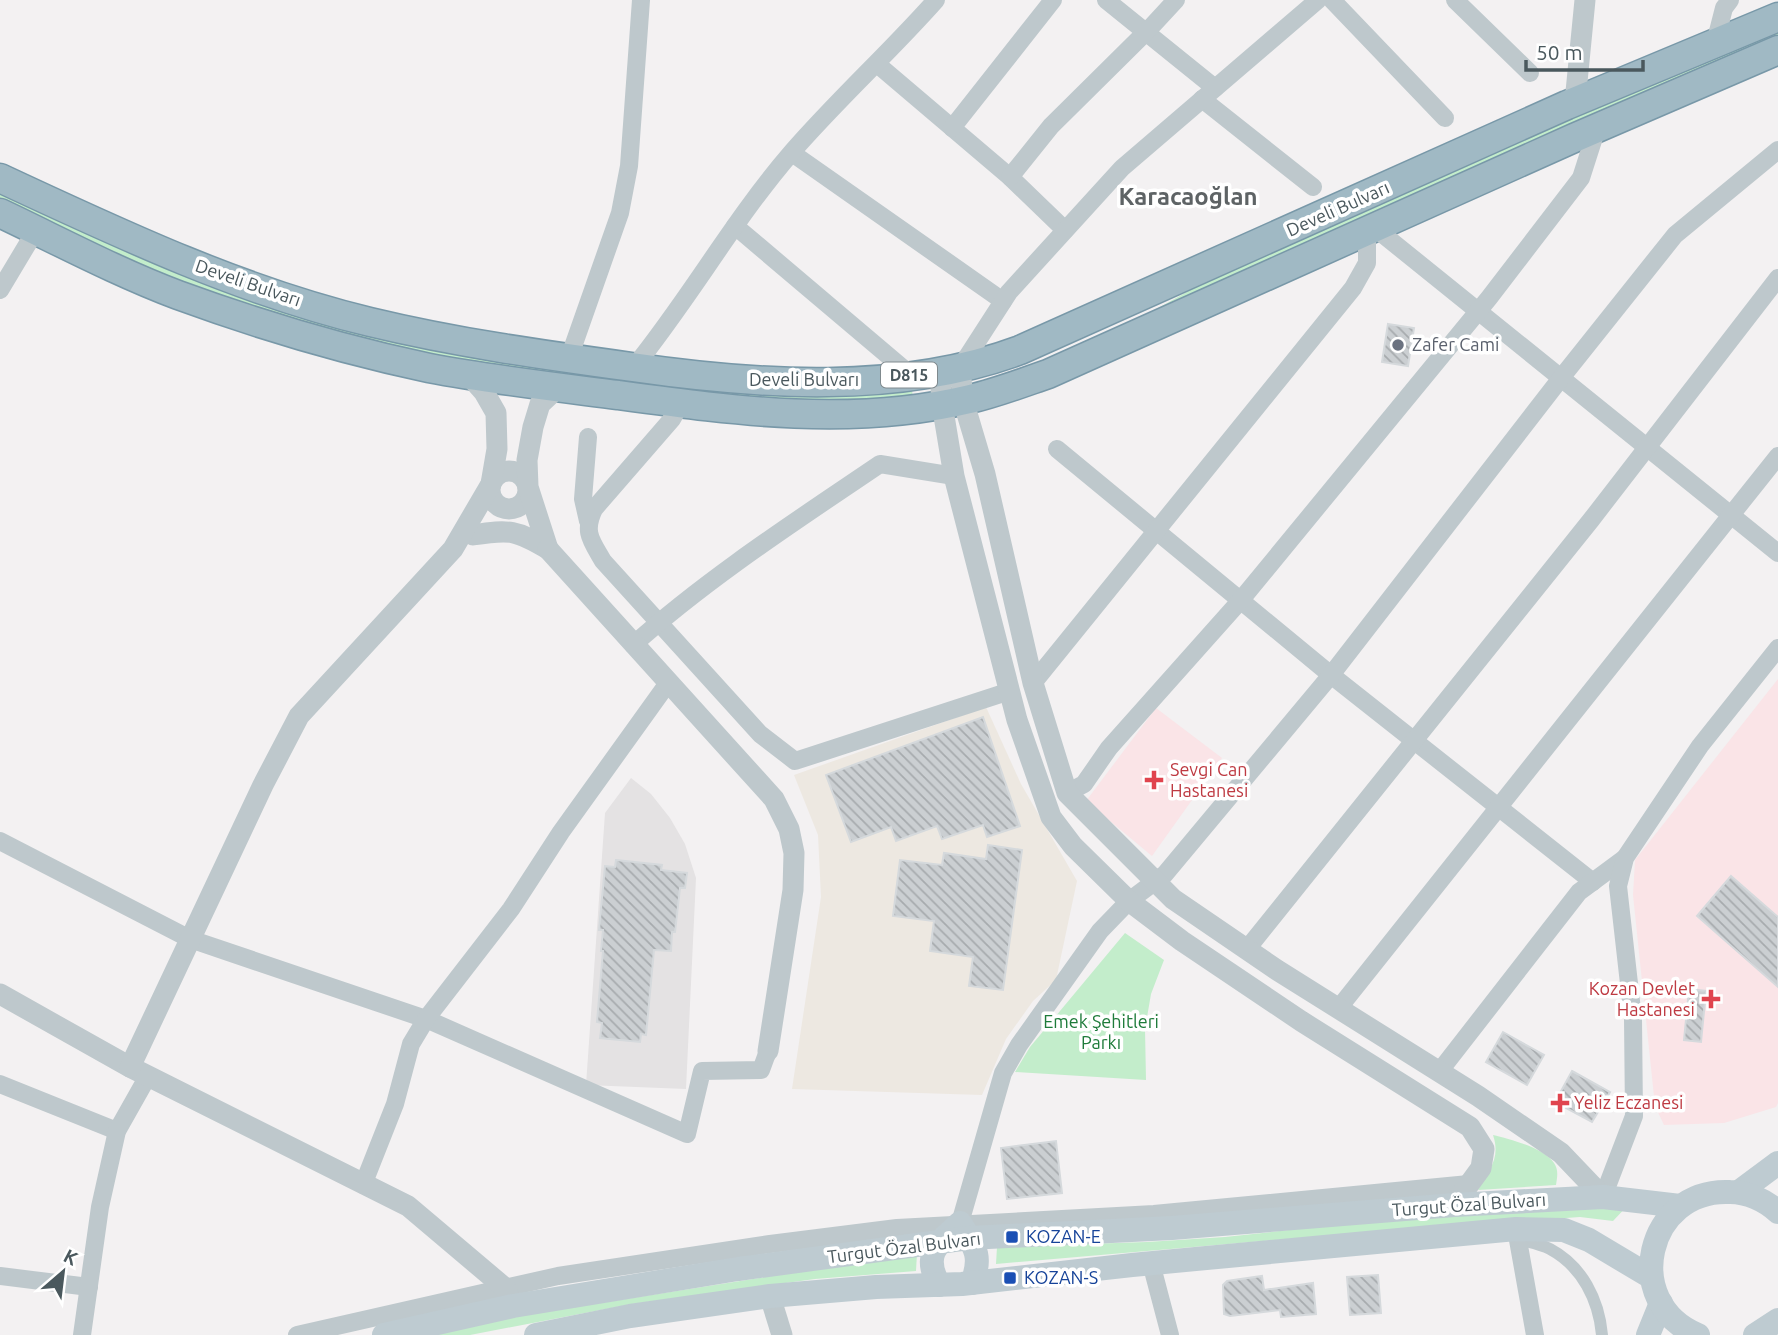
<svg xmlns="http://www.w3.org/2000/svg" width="1778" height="1335" viewBox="0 0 1778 1335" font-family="Ubuntu,sans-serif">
	<defs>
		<pattern id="building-back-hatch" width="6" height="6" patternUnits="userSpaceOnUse" patternTransform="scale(1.75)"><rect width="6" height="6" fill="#cbcfd2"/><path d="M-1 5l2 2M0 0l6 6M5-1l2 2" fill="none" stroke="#a7abae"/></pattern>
	</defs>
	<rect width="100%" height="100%" fill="#f3f1f2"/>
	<path fill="#ede8e1" d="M986 707 1021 784 1077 881 1056 980 1033 1001 1006 1039 982 1095 792 1089 821 897 818 835 794 775Z"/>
	<path fill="#e4e2e3" d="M631 778 651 794 670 818 685 844 696 878 686 1089 586 1085 605 813Z"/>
	<g fill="#fae4e7">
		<path d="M1778 679V1103L1776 1107 1724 1123 1664 1125 1655 1106 1633 895 1635 860Z"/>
		<path d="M1156 708 1222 758 1152 856 1086 801Z"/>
	</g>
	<g fill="#c3edcb">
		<path d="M1778 26V39L1128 325 1201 284 1253 259Z"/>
		<path d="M0 189 377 336 912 387 913 404 767 402 431 357 285 320 144 268 0 200Z"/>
		<path d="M1125 933 1164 960 1151 994 1145 1029 1146 1080 1015 1072 1030 1047Z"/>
		<path d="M1493 1135C1510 1139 1544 1148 1554 1163 1559 1170 1557 1178 1556 1185L1478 1190C1489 1169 1501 1159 1493 1135Z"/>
		<path d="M1630 1203 1613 1221 1580 1217 1369 1232 996 1264 997 1247 1147 1242 1225 1237 1372 1221Z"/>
		<path d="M917 1253 916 1271 815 1279 632 1304 470 1335H431L499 1319Z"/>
	</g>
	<g fill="url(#building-back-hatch)" stroke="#d5d9dc" stroke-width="2">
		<path d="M1388 324 1414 328 1408 366 1382 362Z"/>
		<path d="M983 717 1020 826 987 837 983 825 942 839 937 826 896 841 891 827 851 842 826 775Z"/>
		<path d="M988 845 1022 850 1003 990 969 986 973 957 930 951 934 921 893 916 900 860 942 865 944 853 986 859Z"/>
		<path d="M616 860 662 865 661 870 687 873 685 888H680L675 932H672L671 951 654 950 646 1035 641 1034 640 1042 600 1038 602 1023 597 1022 603 951H601L603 930H599L605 866 615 867Z"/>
		<path d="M1731 876 1778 917V987L1697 916Z"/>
		<path d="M1689 989 1706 991 1701 1042 1684 1040Z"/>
		<path d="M1503 1032 1544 1055 1527 1085 1486 1062Z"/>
		<path d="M1572 1071 1610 1092 1592 1122 1555 1102Z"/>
		<path d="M1056 1141 1062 1193 1007 1199 1001 1148Z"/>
		<path d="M1378 1275 1381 1313 1350 1315 1347 1277Z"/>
		<path d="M1262 1276 1264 1290 1313 1283 1316 1314 1281 1317 1280 1310 1230 1316 1224 1314 1223 1285 1227 1281Z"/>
	</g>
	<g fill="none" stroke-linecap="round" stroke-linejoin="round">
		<defs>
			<g id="trunk">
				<path d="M0 178C120 234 241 291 370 322 457 343 544 355 632 367 756 385 900 395 1020 350L1567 105 1778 17"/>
				<path d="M0 213C59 241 117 272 178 295 260 325 344 350 429 368 492 380 555 387 618 395 736 411 853 427 970 399 996 393 1022 383 1048 374L1574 138 1778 50"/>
			</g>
		</defs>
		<use href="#trunk" stroke="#7898a8" stroke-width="31"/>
		<path stroke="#bec8cc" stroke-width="12" d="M1518 1239C1528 1242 1540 1244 1550 1249 1582 1266 1599 1300 1602 1335"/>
		<g stroke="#bec8cc" stroke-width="18">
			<path d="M1106 0 1215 88"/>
			<path d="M1332 0 1445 118"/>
			<path d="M1455 0 1530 73"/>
			<path d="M1715 43 1724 8 1730 0"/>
			<path d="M877 64 1010 177 1065 230"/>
			<path d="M1202 99 1313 187"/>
			<path d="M952 128 1053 0"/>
			<path d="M792 153 1003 301"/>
			<path d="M1010 177 1051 126 1151 27 1176 0"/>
			<path d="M735 226 911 375"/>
			<path d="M1375 228 1778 553"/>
			<path d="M0 290 36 230"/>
			<path d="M569 358 620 213 629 166 641 0"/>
			<path d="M634 367C690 298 734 219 792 152 838 99 890 52 936 0"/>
			<path d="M960 368 1009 292 1122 168 1318 0"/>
			<path d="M681 403 672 419 594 509C583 532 591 540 603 561L760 734 795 761 1010 691"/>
			<path d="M588 437 583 499 588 521"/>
			<path d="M1057 449 1331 675 1593 882"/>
			<path d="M633 645C709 577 796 521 880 464L954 476"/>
			<path d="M1033 683 1353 288 1367 263V232"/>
			<path d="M1067 793 1084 784 1109 748 1240 601 1489 298 1581 178 1597 128"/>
			<path d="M0 841 190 939 426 1019 687 1134 702 1071 761 1070 768 1051"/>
			<path d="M1247 949 1591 520 1778 278"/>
			<path d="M1338 1009 1778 456"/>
			<path d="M1439 1072 1579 892 1625 858"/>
			<path d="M0 1084 117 1131"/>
			<path d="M363 1185 395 1104 411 1044 426 1019 511 909 561 832 668 683"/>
			<path d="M1603 1197 1634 1116 1633 1019 1618 886 1625 858 1700 746 1778 648"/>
			<path d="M960 1223 1003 1073 1019 1045 1100 931 1129 901 1165 874 1331 675 1561 378 1675 235 1778 150"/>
			<path d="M1516 1229 1535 1335"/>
			<path d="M1151 1263 1170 1335"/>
			<path d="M0 1276 89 1287"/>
			<path d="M82 1335 100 1207 117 1131 148 1076"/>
			<path d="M297 1335 558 1276 770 1244 897 1228 1154 1214 1469 1184"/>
		</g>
		<g stroke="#bec8cc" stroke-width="21">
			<path d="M1575 102 1585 0"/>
			<path d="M960 368 963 400 985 474 1033 683 1067 793 1173 899 1277 970 1478 1096 1561 1153 1603 1197"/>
			<path d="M940 371 942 404 954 476 1017 720 1051 817 1073 846 1129 901 1182 941 1301 1021 1470 1127 1484 1149 1481 1168 1454 1205"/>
			<circle cx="509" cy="490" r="19"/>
			<path d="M473 535C510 529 516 530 548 549L528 487 527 460 533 427 540 404 558 387"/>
			<path d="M548 549 774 799 789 829 794 853 793 890 768 1051"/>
			<path d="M0 994 130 1067 408 1206 505 1288 513 1306"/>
			<path d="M130 1067 263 785 299 716 453 549 491 484 497 449 496 413 484 392 469 375"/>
			<path d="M770 1296 782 1335"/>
		</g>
		<g stroke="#becbd1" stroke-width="24">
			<path d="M1739 1192 1778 1163"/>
			<path d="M939 1285C922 1254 937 1244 960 1223 974 1246 983 1255 972 1283"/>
			<path d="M384 1335 513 1306 738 1269 969 1238 1172 1228 1454 1205 1603 1197 1680 1206"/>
			<path d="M536 1335 630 1316 770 1296 876 1287 962 1284 1132 1265 1516 1229 1564 1230 1589 1240 1651 1277"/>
			<path d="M1648 1335 1661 1303"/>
			<path d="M1698 1335C1620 1303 1646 1188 1730 1192 1747 1192 1765 1200 1778 1212"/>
			<path d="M1755 1335 1778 1320"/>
		</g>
		<use href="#trunk" stroke="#a0b9c4" stroke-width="28"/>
	</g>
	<circle fill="#6b7280" stroke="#fff" stroke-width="2.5" cx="1398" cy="345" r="7"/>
	<g fill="#e0444e" stroke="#fff" stroke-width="2.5">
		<path d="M1150.5 769.5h7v7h7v7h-7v7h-7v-7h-7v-7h7z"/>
		<path d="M1707.5 988.5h7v7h7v7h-7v7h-7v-7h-7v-7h7z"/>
		<path d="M1556.5 1092.5h7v7h7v7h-7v7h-7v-7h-7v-7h7z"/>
	</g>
	<g fill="#1a4fb4" stroke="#fff" stroke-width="2.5">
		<rect x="1005" y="1230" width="14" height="14" rx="3.5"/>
		<rect x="1003" y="1271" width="14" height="14" rx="3.5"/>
	</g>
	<g text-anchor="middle" stroke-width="7" stroke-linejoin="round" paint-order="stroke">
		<rect fill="#fff" stroke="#808a8e" stroke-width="2" x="881" y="362.5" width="56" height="25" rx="5"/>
		<g font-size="16" font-weight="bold" fill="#4a585d">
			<text x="909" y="381">D815</text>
		</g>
		<g font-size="18" fill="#4a585d" stroke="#fff">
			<text transform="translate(1338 209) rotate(-24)" y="6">Develi Bulvarı</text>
			<text transform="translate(248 283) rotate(19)" y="6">Develi Bulvarı</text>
			<text x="804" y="386">Develi Bulvarı</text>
			<text transform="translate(1469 1205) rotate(-4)" y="6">Turgut Özal Bulvarı</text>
			<text transform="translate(904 1248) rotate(-7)" y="6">Turgut Özal Bulvarı</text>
		</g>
		<g font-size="18" fill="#5b616d" stroke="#fff" text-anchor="start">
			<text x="1412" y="351">Zafer Cami</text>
		</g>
		<g font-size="18" fill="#be3a42" stroke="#fff" text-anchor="start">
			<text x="1170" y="776">Sevgi Can<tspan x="1170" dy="21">Hastanesi</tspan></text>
			<text x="1695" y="995" text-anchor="end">Kozan Devlet<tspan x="1695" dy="21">Hastanesi</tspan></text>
			<text x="1574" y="1109">Yeliz Eczanesi</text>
		</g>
		<g font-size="18" fill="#1e7b3a" stroke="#fff">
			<text x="1101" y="1028">Emek Şehitleri<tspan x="1101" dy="21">Parkı</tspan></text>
		</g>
		<g font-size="18" fill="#164399" stroke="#fff" text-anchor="start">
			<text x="1026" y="1243">KOZAN-E</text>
			<text x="1024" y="1284">KOZAN-S</text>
		</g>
		<g font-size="24" font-weight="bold" fill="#5e6365" stroke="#fff">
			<text x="1188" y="205">Karacaoğlan</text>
		</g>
	</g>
	<g transform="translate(63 1272) rotate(28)" stroke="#ffffff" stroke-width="5" paint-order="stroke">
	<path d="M0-5L12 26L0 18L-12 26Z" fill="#4a585d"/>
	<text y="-10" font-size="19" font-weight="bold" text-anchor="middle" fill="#4a585d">K</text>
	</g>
	<path d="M1526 60v10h117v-10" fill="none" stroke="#4a585d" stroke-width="3.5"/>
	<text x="1536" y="60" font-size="21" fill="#4a585d" stroke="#ffffff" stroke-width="5" paint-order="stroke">50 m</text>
</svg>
